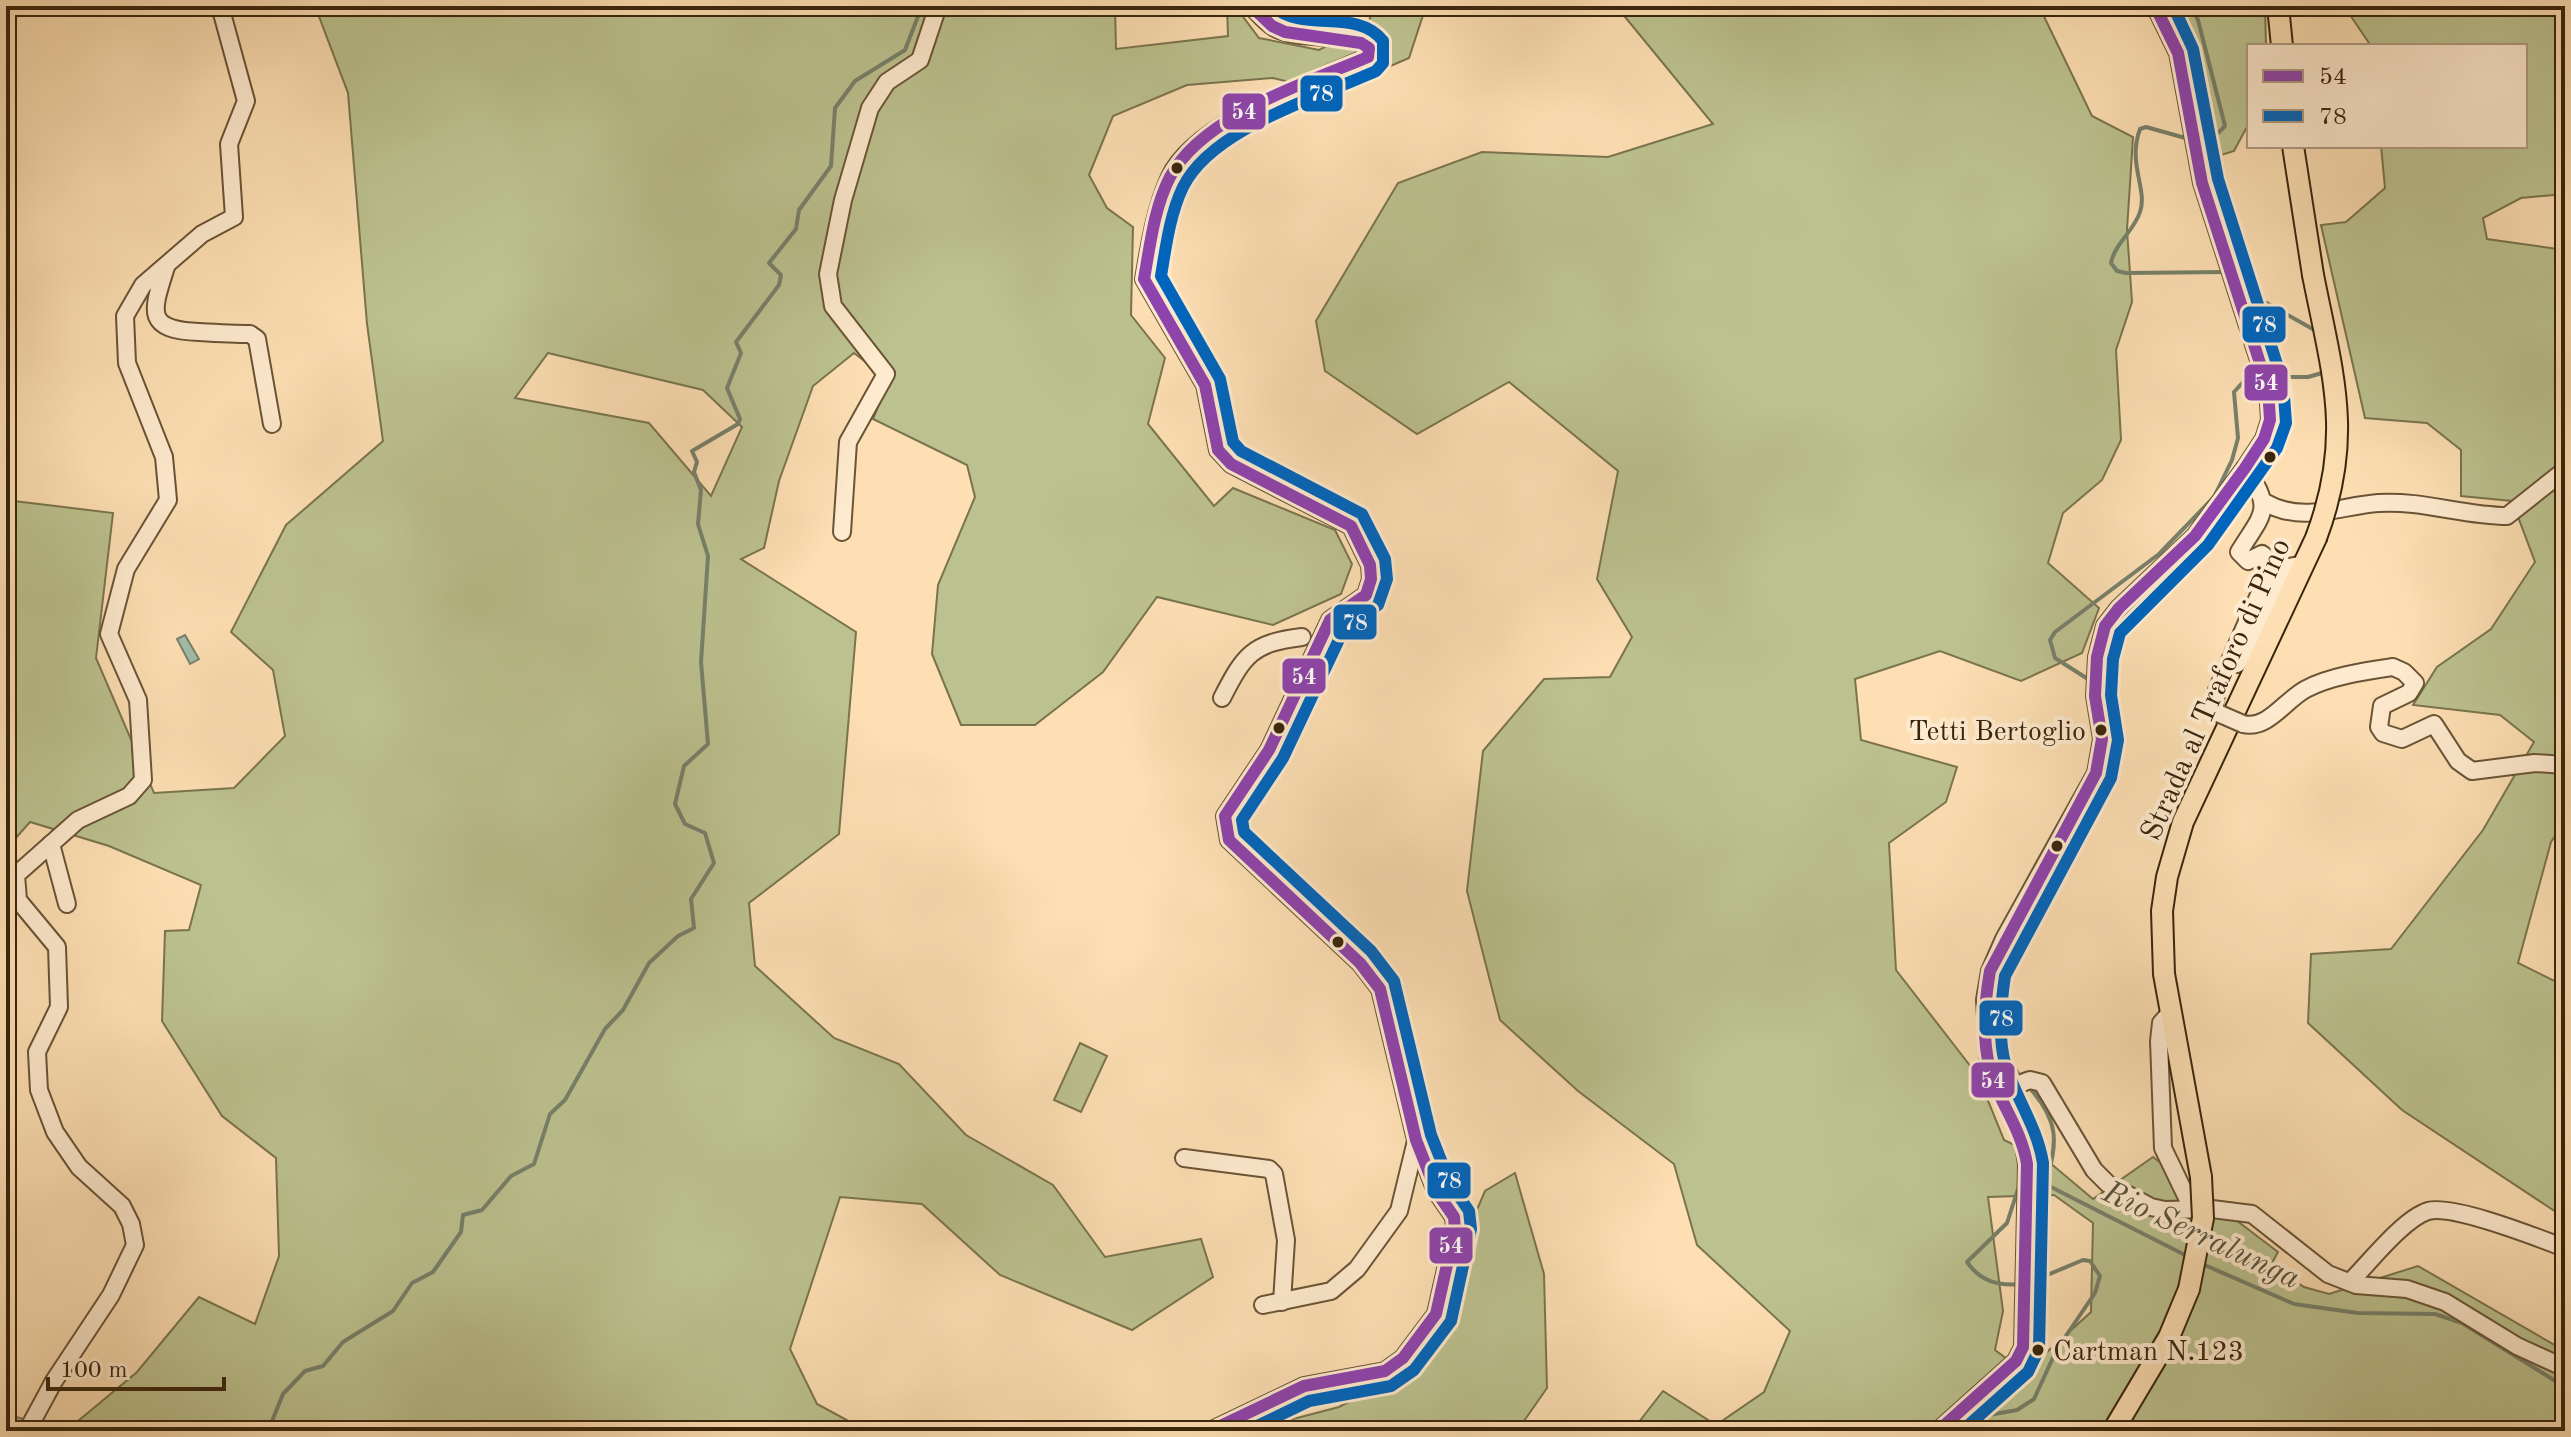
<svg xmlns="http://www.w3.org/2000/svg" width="2571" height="1437" viewBox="0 0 2571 1437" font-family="'Old Standard TT',serif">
	<rect width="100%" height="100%" fill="#fddfb3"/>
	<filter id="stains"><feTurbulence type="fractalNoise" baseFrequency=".0025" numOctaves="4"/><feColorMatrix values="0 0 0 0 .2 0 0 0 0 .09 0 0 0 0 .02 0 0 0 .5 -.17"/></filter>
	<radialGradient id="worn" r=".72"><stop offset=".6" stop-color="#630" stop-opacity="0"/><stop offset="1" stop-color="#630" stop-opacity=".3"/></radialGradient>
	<g fill="#bcc28f" stroke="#7a744e" stroke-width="2" fill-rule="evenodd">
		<path d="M315 6H1115L1116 49 1228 36 1227 6H1235L1259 38 1319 50 1366 26 1376 6H1426L1409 58 1331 92 1273 78 1187 85 1113 116 1089 175 1107 208 1133 227 1131 315 1165 358 1148 424 1214 506 1233 488 1335 530 1352 564 1341 594 1273 625 1157 597 1103 672 1035 725H961L932 654 938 585 975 497 967 465 873 419 889 380 854 353 813 386 779 481 764 548 741 559 856 632 839 834 749 903 755 966 834 1038 899 1064 966 1135 1053 1185 1105 1257 1201 1239 1213 1277 1132 1330 1000 1275 922 1204 840 1197 790 1349 817 1404 867 1431H66L137 1372 199 1297 255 1324 279 1256 276 1158 222 1116 162 1021 165 931 189 930 201 885 109 846 30 822 6 849V496L14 501 113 513 96 658 154 793 234 788 285 736 273 670 231 632 286 525 383 441 367 324 348 93ZM548 353 703 390 742 427 711 496 649 423 515 398Z"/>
		<path d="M1616 6H2039L2092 116 2133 137 2127 230 2132 302 2116 350 2121 440 2102 480 2063 513 2048 563 2099 608 2082 653 2021 681 1940 651 1855 679 1861 740 1957 767 1946 802 1889 843 1896 970 1978 1076 2004 1140 2049 1162 2093 1199 2153 1157 2278 1252 2271 1265 2304 1287 2329 1294 2418 1266 2565 1351V1431H1632L1663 1391 1716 1425 1764 1392 1790 1331 1697 1245 1674 1164 1578 1091 1500 1020 1467 891 1483 751 1544 679 1610 677 1632 637 1597 579 1618 471 1509 382 1417 434 1325 371 1316 321 1398 183 1482 152 1608 157 1713 124ZM2054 1195 2093 1223 2091 1312 2025 1372 1995 1350 2003 1311 1988 1197Z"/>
		<path d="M2167 6H2265L2266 46H2249V123L2234 151 2212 158 2206 109Z"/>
		<path d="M2344 6H2565V194L2521 198 2483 218 2487 239 2565 250V821L2551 842 2518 963 2565 986V1202L2559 1214 2402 1110 2308 1023 2311 954 2391 949 2483 830 2534 742 2500 715 2413 705 2437 667 2491 629 2535 562 2512 501 2461 496V450L2427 423 2365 418 2321 225 2346 222 2385 188 2381 146H2525V46H2371Z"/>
		<rect x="6" y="49" width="10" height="60"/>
		<path d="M1080 1043 1107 1056 1081 1112 1054 1100Z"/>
		<path d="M1515 1173 1544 1274 1547 1388 1517 1431H1247L1339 1407 1422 1364 1459 1310 1476 1212 1485 1191Z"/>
		<path d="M6 1414 64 1431H6Z"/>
	</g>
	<path fill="#a0bda9" stroke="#77806b" stroke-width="2" d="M185 635 199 659 190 664 177 639Z"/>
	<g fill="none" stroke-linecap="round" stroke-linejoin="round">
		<g stroke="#77806b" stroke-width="4">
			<path d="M2191 6 2198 20 2225 126 2218 133 2198 138"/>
			<path d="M2189 139 2146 127 2140 129C2127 164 2148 189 2140 212 2134 231 2115 243 2111 263L2117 271 2126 273 2226 272"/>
			<path d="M2238 273 2247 292 2318 332"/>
			<path d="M2269 377H2308L2322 373 2323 368"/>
			<path d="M2091 681 2055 658 2050 640 2055 632 2159 554 2214 497 2232 460 2238 438 2234 392 2244 381 2260 378"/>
			<path d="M2021 1079 1994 1032 1996 991 2010 950 2118 753C2125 730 2121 704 2102 687"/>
			<path d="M2027 1085C2059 1120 2059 1141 2045 1184"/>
			<path d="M2045 1184 2189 1257"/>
			<path d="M2200 1263 2294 1304 2358 1313 2435 1314 2462 1323 2565 1387"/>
			<path d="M2020 1284C1997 1286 1980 1281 1967 1262L2007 1223 2018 1189 2023 1188"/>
			<path d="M268 1431 283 1394 305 1371 323 1366 343 1342 393 1311 412 1283 433 1272 461 1232 463 1215 482 1210 511 1176 534 1164 550 1114 565 1100 605 1029 623 1010 649 963 678 936 694 928 691 899 714 863 705 833 685 824 675 804 684 766 708 744 701 662 708 556 698 524 701 490 694 472 697 462 692 451 738 424 740 419 727 388 741 353 736 342 779 285 781 275 769 263 796 229 799 210 831 166 835 108 855 81 905 50 922 6"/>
			<path d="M1962 1431 1989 1415 2017 1410 2034 1399 2057 1349 2095 1293 2100 1276 2090 1261 2083 1260 2028 1283"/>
		</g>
		<defs>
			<g id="minor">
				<path d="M166 267C152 311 144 330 199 332 216 333 233 334 250 334L257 339 272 424"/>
				<path d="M2264 502C2302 524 2339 506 2378 503 2422 500 2464 516 2507 516L2565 470"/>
				<path d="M842 532 848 442 886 374 833 306 828 274 843 200 870 108 887 82 920 60 938 6"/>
				<path d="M2237 664 2251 646 2289 567 2304 564"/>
				<path d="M1222 698C1244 655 1252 643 1302 637"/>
				<path d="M2220 714 2213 709 2217 690 2273 563 2262 554 2248 561 2239 552C2262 514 2275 510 2245 468"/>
				<path d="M2243 724C2268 730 2285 700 2306 689 2330 676 2366 671 2393 667L2404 672 2415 683 2409 693 2382 706 2379 727 2383 733 2402 739 2434 724 2458 761 2472 771 2535 763 2565 765"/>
				<path d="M51 844 67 904"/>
				<path d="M2171 1012 2161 1023 2159 1041 2163 1148 2189 1202 2187 1209"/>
				<path d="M2003 1090 2030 1080 2042 1083 2094 1170 2108 1184 2151 1207 2165 1210 2212 1209 2252 1214 2328 1274 2356 1285 2407 1289 2445 1302 2517 1346 2565 1368"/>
				<path d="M1184 1158 1269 1169 1274 1174 1286 1240 1282 1302"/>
				<path d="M2350 1282C2369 1263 2403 1219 2428 1211 2454 1204 2538 1238 2565 1248"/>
				<path d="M1263 1305 1331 1291 1357 1269 1399 1211 1416 1141"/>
				<path d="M27 1431 54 1381 111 1295 135 1245 131 1224 122 1206 79 1167 55 1132 39 1090 37 1052 59 1007 57 947 18 900 16 875 78 820 129 796 143 780 138 700 109 634 126 569 168 500 164 457 127 363 125 316 143 285 202 234 234 217 229 144 246 101 220 6"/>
				<path d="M1210 1431 1304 1386 1385 1371 1403 1358 1436 1314 1455 1229 1454 1217 1436 1191 1416 1140 1380 989 1360 963 1229 840 1225 816 1269 750 1330 620 1366 595 1371 579 1370 565 1351 526 1231 464 1218 450 1205 385 1144 279C1150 245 1155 210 1170 177 1195 122 1313 82 1368 57L1369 48C1350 31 1300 42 1275 28 1266 23 1258 13 1251 6"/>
				<path d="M1938 1431 2016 1361 2023 1347 2027 1164 2023 1139 1989 1066 1985 1000 1990 971 2004 939 2096 773 2102 739 2095 696 2097 657 2105 626 2119 608 2195 536 2245 468 2264 439 2270 420 2268 388 2202 183 2178 53 2155 6"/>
			</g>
			<g id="major">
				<path d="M2278 6 2282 46"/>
				<path d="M2293 146 2313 275"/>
				<path d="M2201 1177 2164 974 2162 911 2167 877 2183 822 2316 538"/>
				<path d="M2113 1431 2169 1337 2189 1289"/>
			</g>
		</defs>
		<use href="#minor" stroke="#6a5436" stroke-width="20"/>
		<use href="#major" stroke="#39250d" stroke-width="24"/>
		<use href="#minor" stroke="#feeace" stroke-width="16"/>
		<use href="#major" stroke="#fddfb3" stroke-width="20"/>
		<defs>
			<path id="minor-bridge" d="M2220 714 2243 724"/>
			<g id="major-bridge">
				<path d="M2313 275C2333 376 2354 437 2316 538"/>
				<path d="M2189 1289 2203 1218 2201 1177"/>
			</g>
		</defs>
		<use href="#minor-bridge" stroke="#6a5436" stroke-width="20" stroke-linecap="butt"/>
		<use href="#major-bridge" stroke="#39250d" stroke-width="24" stroke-linecap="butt"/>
		<use href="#minor-bridge" stroke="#feeace" stroke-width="16"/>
		<use href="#major-bridge" stroke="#fddfb3" stroke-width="20"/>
		<defs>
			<g id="bus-1">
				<path d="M1210 1431 1304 1386 1385 1371 1403 1358 1436 1314 1455 1229 1454 1217 1436 1191 1416 1140 1380 989 1360 963 1229 840 1225 816 1269 750 1330 620 1366 595 1371 579 1370 565 1351 526 1231 464 1218 450 1205 385 1144 279C1150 246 1154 208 1170 177 1203 115 1307 83 1368 57L1369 48 1361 43 1285 32 1272 26 1251 6"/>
				<path d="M1938 1431 2016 1361 2023 1347 2027 1164C2021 1126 1996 1099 1989 1065 1982 1035 1985 1000 1990 971L2096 773 2102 739 2095 696 2097 657 2105 626 2119 608 2195 536 2245 468 2264 439 2270 420 2268 388 2202 183 2178 53 2155 6"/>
			</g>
			<g id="bus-2">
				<path d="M1247 1431 1309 1401 1391 1386 1414 1370 1451 1321 1471 1229 1469 1211 1450 1183 1431 1135 1394 981 1371 951 1244 832 1242 820 1283 758 1343 631 1378 605 1387 579 1385 559 1362 514 1241 451 1233 442 1220 379 1161 276C1166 246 1170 214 1183 187 1212 128 1319 97 1376 71L1383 63V41C1357 7 1303 34 1273 6"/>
				<path d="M1962 1431 2028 1372 2039 1349 2043 1163C2037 1126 2016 1099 2005 1063 1998 1037 2001 1002 2005 976L2111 778 2118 740 2111 695 2113 659 2120 633 2208 545 2277 448 2286 423 2283 383 2218 179 2193 49 2173 6"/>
			</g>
		</defs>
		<use href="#bus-1" stroke="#feeace" stroke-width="18"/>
		<use href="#bus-2" stroke="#feeace" stroke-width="18"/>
		<use href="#bus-1" stroke="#8e44ad" stroke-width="12"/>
		<use href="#bus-2" stroke="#0065bd" stroke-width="12"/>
	</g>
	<g fill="#39250d" stroke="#feeace" stroke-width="3">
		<circle cx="1177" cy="168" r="7"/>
		<circle cx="2270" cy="457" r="7"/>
		<circle cx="1279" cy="728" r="7"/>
		<circle cx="2101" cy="730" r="7"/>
		<circle cx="2057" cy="846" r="7"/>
		<circle cx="1338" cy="942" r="7"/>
		<circle cx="2038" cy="1350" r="7"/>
	</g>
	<g text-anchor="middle" stroke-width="8" stroke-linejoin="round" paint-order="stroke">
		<g font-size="28" fill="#39250d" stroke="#feeace" text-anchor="end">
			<text x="2086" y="740">Tetti Bertoglio</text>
			<text x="2053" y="1360" text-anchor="start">Cartman N.123</text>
		</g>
		<g font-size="30" fill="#39250d" stroke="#feeace">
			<text transform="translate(2215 689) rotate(-66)" y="10">Strada al Traforo di Pino</text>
		</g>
		<g font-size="32" font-style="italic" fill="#58533c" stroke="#feeace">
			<text transform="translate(2202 1234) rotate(25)" y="11">Rio Serralunga</text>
		</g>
	</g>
	<g stroke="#feeace" stroke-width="3">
		<rect x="1299" y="74" width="45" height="39" rx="8" fill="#0065bd"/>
		<rect x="1221" y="92" width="46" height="39" rx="8" fill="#8e44ad"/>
		<rect x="2241" y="305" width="46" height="39" rx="8" fill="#0065bd"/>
		<rect x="2243" y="363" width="46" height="39" rx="8" fill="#8e44ad"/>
		<rect x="1332" y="603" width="46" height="38" rx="8" fill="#0065bd"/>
		<rect x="1281" y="657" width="46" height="38" rx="8" fill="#8e44ad"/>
		<rect x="1978" y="999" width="46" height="38" rx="8" fill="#0065bd"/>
		<rect x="1970" y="1061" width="46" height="38" rx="8" fill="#8e44ad"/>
		<rect x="1426" y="1161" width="46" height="39" rx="8" fill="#0065bd"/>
		<rect x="1428" y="1226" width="46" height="39" rx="8" fill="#8e44ad"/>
	</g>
	<g font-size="22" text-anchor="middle" font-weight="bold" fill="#fff">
		<text x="1321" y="101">78</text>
		<text x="1244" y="119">54</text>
		<text x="2264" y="332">78</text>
		<text x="2266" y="390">54</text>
		<text x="1355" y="630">78</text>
		<text x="1304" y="684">54</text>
		<text x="2001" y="1026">78</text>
		<text x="1993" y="1088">54</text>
		<text x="1449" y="1188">78</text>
		<text x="1451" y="1253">54</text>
	</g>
	<rect width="2571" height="1437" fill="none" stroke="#fddfb3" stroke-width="32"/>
	<rect x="8" y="8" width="2555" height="1421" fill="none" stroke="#39250d" stroke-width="4"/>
	<rect x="16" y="16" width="2539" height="1405" fill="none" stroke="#39250d" stroke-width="2"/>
	<rect x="2247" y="44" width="280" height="104" fill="#feeace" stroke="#af9b81" stroke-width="2"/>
	<rect x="2263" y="70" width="40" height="12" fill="#8e44ad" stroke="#af9b81" stroke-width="2"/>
	<text x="2319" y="84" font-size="24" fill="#39250d">54</text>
	<rect x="2263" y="110" width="40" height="12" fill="#0065bd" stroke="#af9b81" stroke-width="2"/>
	<text x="2319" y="124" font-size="24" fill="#39250d">78</text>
	<path d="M48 1377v12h176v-12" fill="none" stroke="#39250d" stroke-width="4"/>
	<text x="60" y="1377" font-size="24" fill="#39250d" stroke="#feeace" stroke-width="6" paint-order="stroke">100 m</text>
	<rect width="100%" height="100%" filter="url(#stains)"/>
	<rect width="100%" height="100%" fill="url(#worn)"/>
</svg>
